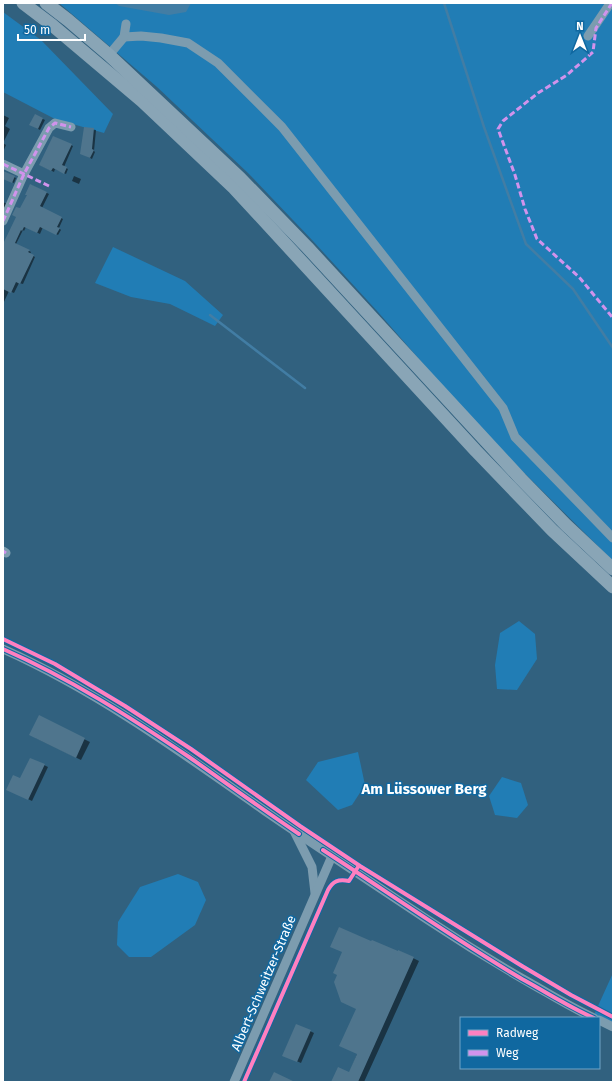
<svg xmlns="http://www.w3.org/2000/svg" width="616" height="1085" viewBox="0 0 616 1085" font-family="'Fira Sans',sans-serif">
	<rect width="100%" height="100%" fill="#31617f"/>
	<g fill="#217db5">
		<path d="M59 3H613V561L481 430 378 312 313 241 248 173 157 87Z"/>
		<path d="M3 12 41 40 113 114 104 133 55 119 3 92Z"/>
		<path d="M113 247 185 281 223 315 215 326 170 304 131 297 95 283Z"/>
		<path d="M519 621 535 634 537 659 517 690 497 689 495 665 500 633Z"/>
		<path d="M358 752 365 785 352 805 338 810 306 780 318 762Z"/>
		<path d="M502 777 521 783 528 805 517 818 495 815 489 796Z"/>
		<path d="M178 874 198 882 206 900 195 925 151 957H129L117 945 118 922 140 887Z"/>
		<path d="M613 973V1027L593 1017Z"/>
	</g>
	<path fill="#427da4" d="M115 3H191L186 12 169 15 119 6Z"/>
	<g fill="#0007">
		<path d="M3 115 9 118 5 126 10 129 3 143 6 145 3 152Z"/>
		<path d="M35 115 45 120 40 130 31 125Z"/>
		<path d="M85 128 96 130 94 151 95 152 92 159 81 153Z"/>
		<path d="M54 137 73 146 64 167 68 169 66 174 55 169 54 172 40 165Z"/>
		<path d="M3 172 16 178 14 183 3 178Z"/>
		<path d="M74 176 81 179 79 184 72 181Z"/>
		<path d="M31 185 49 194 42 208 63 219 59 228 61 230 58 235 43 227 40 234 26 227 24 231 23 230 16 244 31 252 30 254 35 257 23 284 19 283 14 293 9 291 3 304V248L28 195Z"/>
		<path d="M3 202 7 204 3 213Z"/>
		<path d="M39 717 90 742 81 760 36 738Z"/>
		<path d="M44 765 48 767 32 801 11 791 21 780Z"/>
		<path d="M399 951 419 961 364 1082H332L349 1074Z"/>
		<path d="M310 1031 314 1033 301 1063 287 1057Z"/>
	</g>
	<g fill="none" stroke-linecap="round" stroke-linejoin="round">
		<g stroke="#427da4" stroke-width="2.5">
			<path d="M444 3 484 127 526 244 573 289 613 348"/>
			<path d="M210 315 305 388"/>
		</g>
	</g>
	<g fill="#4f758d">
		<path d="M35 114 43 118 38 129 29 125Z"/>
		<path d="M84 127 94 128 92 149 94 150 90 158 80 154Z"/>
		<path d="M53 136 72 144 62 165 67 167 64 174 53 168 51 171 39 165Z"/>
		<path d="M3 171 15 176 12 183 3 179Z"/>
		<path d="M30 184 47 192 40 206 62 217 57 227 60 228 56 235 40 227 37 233 24 227 22 231 21 230 15 243 30 250 28 252 34 255 20 284 16 282 11 293 3 289V244L16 217 12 215 16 207 20 208 27 195H25Z"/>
		<path d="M39 715 85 738 76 758 29 735Z"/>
		<path d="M30 758 45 764 28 800 6 790 13 775 20 778Z"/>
		<path d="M339 927 371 941 372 940 398 951V950L414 957 358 1082H331L338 1067 349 1072 357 1054 339 1046 356 1009 341 1002 334 982 337 975 333 973 342 952 330 947Z"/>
		<path d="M296 1024 311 1030 297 1062 282 1056Z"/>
		<path d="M274 1072 295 1082H269Z"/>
	</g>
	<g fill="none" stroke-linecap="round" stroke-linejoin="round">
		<g stroke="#7c9caf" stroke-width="9">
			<path d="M126 24 124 37 141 36 161 38 188 43 218 63 282 127 503 408 515 437 613 538"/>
			<path d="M588 36 609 5 611 3"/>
			<path d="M109 55 124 37"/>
			<path d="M3 164 24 174"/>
			<path d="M3 221 24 174 49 128 55 123 71 127"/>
			<path d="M3 551 6 553"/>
			<path d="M3 649C97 691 181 752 265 811 319 848 374 884 428 920 461 942 495 963 530 983 551 995 572 1008 594 1018"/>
			<path d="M294 831 312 867 315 893"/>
			<path d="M599 1020 613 1027"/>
			<path d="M234 1082 332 856"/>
		</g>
		<g stroke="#89a5b6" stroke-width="13">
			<path d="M23 3 52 25 142 101 234 188 476 451 552 530 613 587"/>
			<path d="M46 3 68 20 109 55 240 178 307 247 521 479 566 525 613 569"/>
		</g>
		<g stroke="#d193ec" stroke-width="3" stroke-dasharray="6 3" stroke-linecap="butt">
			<path d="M612 3 596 28 593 52 567 75 538 93 503 121 498 129 515 175 525 209 537 239 579 277 613 318"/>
			<path d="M3 164 49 186"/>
			<path d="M3 221 24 174 49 128 55 123 71 127"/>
			<path d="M3 551 6 553"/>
		</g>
		<defs>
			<g id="cycleway">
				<path d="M3 639 55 664 125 706 191 749 300 826 360 866 522 966 571 995 613 1017"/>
				<path d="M3 649C69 678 130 717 189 757 226 783 262 809 299 834"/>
				<path d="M323 850C389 893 454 939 522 979 546 992 569 1007 594 1018"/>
				<path d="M244 1082 328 890C333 881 338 879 349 881L358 867"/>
			</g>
		</defs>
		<use href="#cycleway" stroke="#1068a0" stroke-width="6"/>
		<use href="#cycleway" stroke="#ff80c0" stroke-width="4"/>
	</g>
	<g text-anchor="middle" stroke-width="3" stroke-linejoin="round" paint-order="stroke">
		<g font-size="13" fill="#fff" stroke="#1068a0">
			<text transform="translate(263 983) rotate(-67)" y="5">Albert-Schweitzer-Straße</text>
		</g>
		<g font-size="15" font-weight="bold" fill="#fff" stroke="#1068a0">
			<text x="424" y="794">Am Lüssower Berg</text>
		</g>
	</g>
	<rect width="616" height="1085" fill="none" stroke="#ffffff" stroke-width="8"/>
	<rect x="460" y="1017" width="140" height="52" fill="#1068a0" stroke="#70a4c6"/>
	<rect x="468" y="1030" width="20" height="6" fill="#ff80c0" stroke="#70a4c6"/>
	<text x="496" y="1037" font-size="12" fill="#ffffff">Radweg</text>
	<rect x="468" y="1050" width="20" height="6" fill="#d193ec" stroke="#70a4c6"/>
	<text x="496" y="1057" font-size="12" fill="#ffffff">Weg</text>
	<g transform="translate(580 36)" stroke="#1068a0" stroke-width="3" paint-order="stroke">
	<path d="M0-3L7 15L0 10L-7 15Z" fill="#ffffff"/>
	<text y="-6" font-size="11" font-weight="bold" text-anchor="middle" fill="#ffffff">N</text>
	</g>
	<path d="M18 34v6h67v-6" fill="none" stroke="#ffffff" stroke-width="2"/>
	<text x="24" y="34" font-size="12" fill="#ffffff" stroke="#1068a0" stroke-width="3" paint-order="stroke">50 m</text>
</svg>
